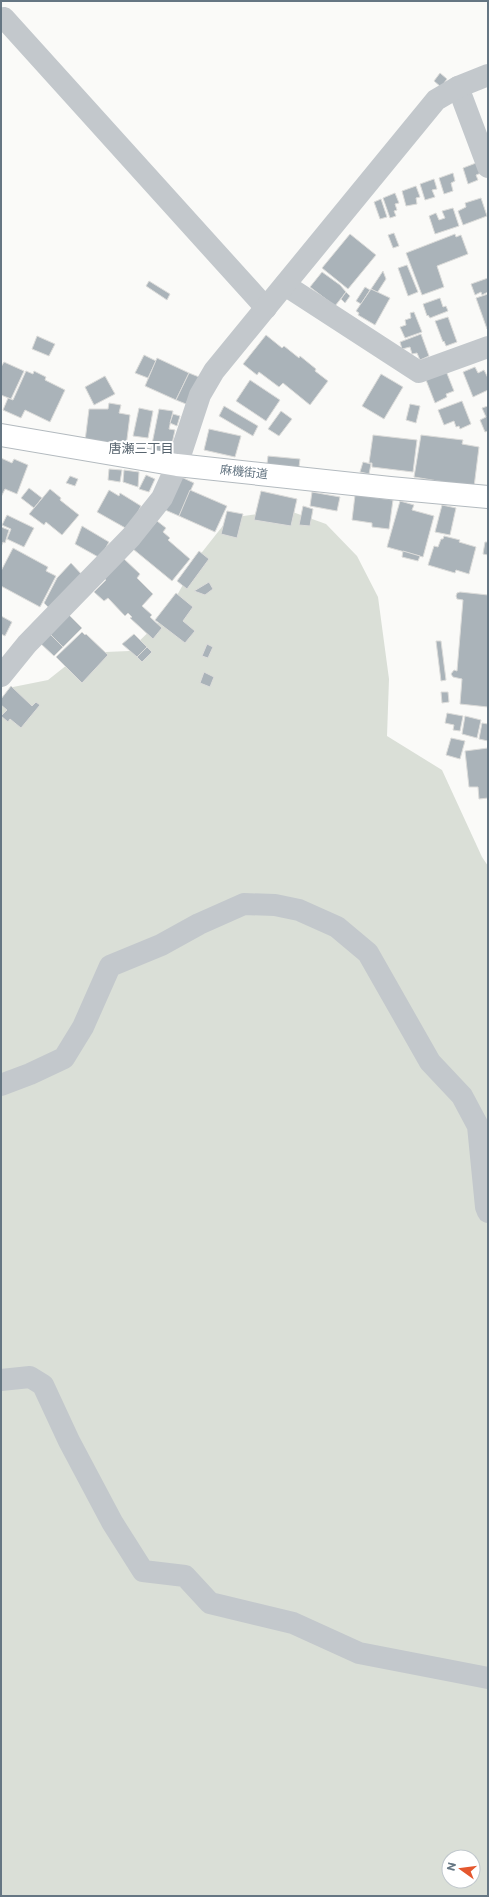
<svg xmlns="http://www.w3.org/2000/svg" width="489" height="1897" viewBox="0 0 489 1897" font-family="Commissioner,'Noto Sans JP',sans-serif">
	<rect width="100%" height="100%" fill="#fafaf8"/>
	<path fill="#dadfd7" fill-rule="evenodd" d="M287 510 326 524 357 556 378 597 389 679 387 736 442 770 482 857 488 866V1896H1V701L13 687 48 680 82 653 129 651 166 615 199 556 229 518ZM449 1857H473V1881H449Z"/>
	<g fill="#aab3b9" stroke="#dcdcda">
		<path d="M440 73 447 79 441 87 434 81Z"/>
		<path d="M476 163 481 173 476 175 478 180 468 184 463 168Z"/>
		<path d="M453 173 455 181 451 183 453 191 444 194 439 178Z"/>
		<path d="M434 179 437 189 432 190 435 197 425 200 420 184Z"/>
		<path d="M416 186 420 197 416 198 417 204 406 206 402 191Z"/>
		<path d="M395 193 399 203 395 204 397 210 394 211 396 216 390 218 383 198Z"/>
		<path d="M481 198 487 216 463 225 458 211 466 207 465 203Z"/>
		<path d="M381 199 387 217 380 219 374 202Z"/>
		<path d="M453 208 459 226 435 234 429 216 436 213 439 220 445 218 442 211Z"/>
		<path d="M394 233 399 246 393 248 388 235Z"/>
		<path d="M350 234 376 255 348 289 322 268Z"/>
		<path d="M455 234 456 237 461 235 468 254 437 266 444 287 422 295 406 253Z"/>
		<path d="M407 265 418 292 408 296 398 268Z"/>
		<path d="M383 271 386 279 377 293 371 289Z"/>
		<path d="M322 272 340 285 346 292 335 306 310 287Z"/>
		<path d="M488 278V292L482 295 481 292 475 295 471 284Z"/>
		<path d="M149 281 170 294 167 300 146 286Z"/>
		<path d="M365 287 370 290 361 304 356 301Z"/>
		<path d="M371 289 390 298 375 325 358 315 359 313 356 311Z"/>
		<path d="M346 292 350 296 345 303 341 299Z"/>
		<path d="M488 294V329H487L476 298Z"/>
		<path d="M440 298 443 307 446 306 448 311 430 318 428 315 427 316 423 304Z"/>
		<path d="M414 312 422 332 405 338 400 327 406 325 405 320 411 318 410 313Z"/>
		<path d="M448 317 457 342 446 346 444 341 443 342 435 321Z"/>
		<path d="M421 334 429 356 420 360 417 353 412 354 410 347 402 349 400 342Z"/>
		<path d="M266 335 282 348 284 346 299 358 300 356 316 369 315 371 328 381 310 405 283 383 279 387 259 372 257 375 243 364Z"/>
		<path d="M37 336 55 344 49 356 32 349Z"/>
		<path d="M144 355 156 361 148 378 135 373Z"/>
		<path d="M157 358 189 373 176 400 145 386Z"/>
		<path d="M4 362 24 371 11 399 1 395V367Z"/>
		<path d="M475 367 478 373 484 370 488 378V390L473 397 463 372Z"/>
		<path d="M26 371 33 374 34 371 46 377 45 380 65 390 50 422 25 410 21 418 3 410 8 398 13 400Z"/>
		<path d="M446 371 454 391 446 394 447 397 435 403 426 380Z"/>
		<path d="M189 373 199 377 186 404 176 400Z"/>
		<path d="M381 374 403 387 384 419 362 406Z"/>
		<path d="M105 376 115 394 94 405 85 387Z"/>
		<path d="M250 380 280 400 266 421 236 401Z"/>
		<path d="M462 401 471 424 460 429 459 426 456 427 454 421 444 425 438 410Z"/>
		<path d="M109 403 121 405 119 413 130 415 126 447 85 441 89 409H108Z"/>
		<path d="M410 404 420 406 416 423 406 420Z"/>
		<path d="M224 406 258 426 253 436 219 416Z"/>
		<path d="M488 406V431L485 432 480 420 486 417 482 408Z"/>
		<path d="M139 408 153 411 148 438 133 436Z"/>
		<path d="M159 409 173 411 169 429 175 430 170 453 151 449Z"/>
		<path d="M281 411 292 419 279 436 268 429Z"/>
		<path d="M173 414 180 416 177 426 170 423Z"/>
		<path d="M209 429 241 436 235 457 204 450Z"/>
		<path d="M373 435 417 440 413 472 372 467V463H369Z"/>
		<path d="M421 435 463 440 462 444 479 447 474 487 414 477Z"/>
		<path d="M268 456 300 459 299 467 267 464Z"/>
		<path d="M1 458 12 463 14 459 28 465 17 494 5 489 1 497Z"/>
		<path d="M363 462 371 464 369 474 360 472Z"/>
		<path d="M109 469 122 470 120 482 108 480Z"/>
		<path d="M124 470 139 472 138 487 123 482Z"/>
		<path d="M146 475 155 479 149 492 139 489Z"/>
		<path d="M177 475 194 483 179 516 163 509Z"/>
		<path d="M70 476 78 479 75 486 66 483Z"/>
		<path d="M29 488 42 498 34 508 21 498Z"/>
		<path d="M50 489 61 498 60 500 79 515 62 535 46 522 44 525 29 514Z"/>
		<path d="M109 490 119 496 120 493 141 506 129 530 97 512Z"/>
		<path d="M190 490 227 506 215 532 179 516Z"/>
		<path d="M261 491 297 499 291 526 254 520Z"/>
		<path d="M312 492 340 497 337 511 310 506Z"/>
		<path d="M355 495 393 500 389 529 372 527V523L352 520Z"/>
		<path d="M400 501 414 505 412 510 434 516 423 557 387 547Z"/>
		<path d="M442 505 456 508 450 535 435 532Z"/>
		<path d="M303 506 313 509 310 526 299 525Z"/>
		<path d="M227 511 243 514 237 538 221 534Z"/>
		<path d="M7 515 34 528 24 547 7 539 11 529 2 525Z"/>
		<path d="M157 521 166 528 163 532 170 538 168 540 190 559 172 581 133 549Z"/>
		<path d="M82 526 109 542 100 558 75 544Z"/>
		<path d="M1 527 9 530 5 543 3 542 1 547Z"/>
		<path d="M444 536 460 540 459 542 476 547 469 574 456 570 455 573 428 565 434 546 438 547 441 539H443Z"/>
		<path d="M485 542H488V555L483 554Z"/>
		<path d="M13 548 48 567 46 571 56 576 40 607 1 586V571Z"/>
		<path d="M199 551 209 559 187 589 177 581Z"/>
		<path d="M403 551 420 556 418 561 402 557Z"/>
		<path d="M123 558 140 574 137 578 153 594 142 606 152 615 150 617 162 628 153 639 130 618 132 617 128 613 125 616 108 598 104 601 94 592 106 580 104 578Z"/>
		<path d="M71 563 84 577 52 611 44 603 57 578Z"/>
		<path d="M209 582 213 589 205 595 194 591Z"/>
		<path d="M460 592 488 595V707L460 704 462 679 453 677 451 674 454 670 457 671 463 600 457 599 456 596 457 593Z"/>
		<path d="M176 593 193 607 183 621 195 631 185 643 155 620Z"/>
		<path d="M69 615 82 628 63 647 50 634Z"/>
		<path d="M1 616 12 622 5 636 1 634Z"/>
		<path d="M82 632 85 635 86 634 108 655 82 683 56 657Z"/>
		<path d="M50 634 63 647 54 656 40 643Z"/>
		<path d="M134 634 147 647 137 657 122 644Z"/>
		<path d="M436 641H441L446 680 441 681Z"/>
		<path d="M207 644 213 647 208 658 202 656Z"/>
		<path d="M147 647 152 652 142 662 137 657Z"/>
		<path d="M204 672 214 677 210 687 200 683Z"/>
		<path d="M11 686 32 706 36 702 40 705 21 728 10 719 8 722 1 716 7 710 1 705V699Z"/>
		<path d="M441 692H448L449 702 442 703Z"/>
		<path d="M447 713 463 716 460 731 453 730 454 725 445 723Z"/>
		<path d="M465 716 481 720 477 738 462 734Z"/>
		<path d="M482 723 488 724V741L479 739Z"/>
		<path d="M451 738 465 741 460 759 446 755Z"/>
		<path d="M488 748V798L479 799 478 787H469L465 751Z"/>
	</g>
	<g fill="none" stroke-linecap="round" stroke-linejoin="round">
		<defs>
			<path id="secondary" d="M1 435 177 465 390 488 488 497"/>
		</defs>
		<use href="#secondary" stroke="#b3babf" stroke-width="24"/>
		<g stroke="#c3c8cc" stroke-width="22">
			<path d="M1 20 4 18 266 308"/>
			<path d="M458 87 488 167"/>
			<path d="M285 285 419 372 488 347"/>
			<path d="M1 676 27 644 131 537 162 498 177 465 200 395 214 371 436 100 458 87 488 75"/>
			<path d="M1 1085 30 1074 64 1058 83 1027 110 966 161 945 199 924 244 904 275 905 299 910 337 927 368 953 430 1062 462 1096 478 1126 486 1207 488 1212"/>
			<path d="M1 1380 30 1377 43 1385 69 1441 112 1522 143 1571 185 1576 210 1603 293 1623 359 1653 488 1678"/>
		</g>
		<use href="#secondary" stroke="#fff" stroke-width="22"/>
	</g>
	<g text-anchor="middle" stroke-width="4" stroke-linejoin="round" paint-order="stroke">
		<g font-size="12" fill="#657683" stroke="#fff">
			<text transform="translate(244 472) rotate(6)" y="4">麻機街道</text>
		</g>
		<g font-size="13" fill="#57646e" stroke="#fff">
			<text x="141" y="453">唐瀬三丁目</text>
		</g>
	</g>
	<rect width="489" height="1897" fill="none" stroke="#657683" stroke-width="4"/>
	<g transform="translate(461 1869) rotate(284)"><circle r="19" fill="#ffffff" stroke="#c1c8cd"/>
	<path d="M0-3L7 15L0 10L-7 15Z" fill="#e4572e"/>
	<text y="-6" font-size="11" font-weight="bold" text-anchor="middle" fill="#657683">N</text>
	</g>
</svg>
